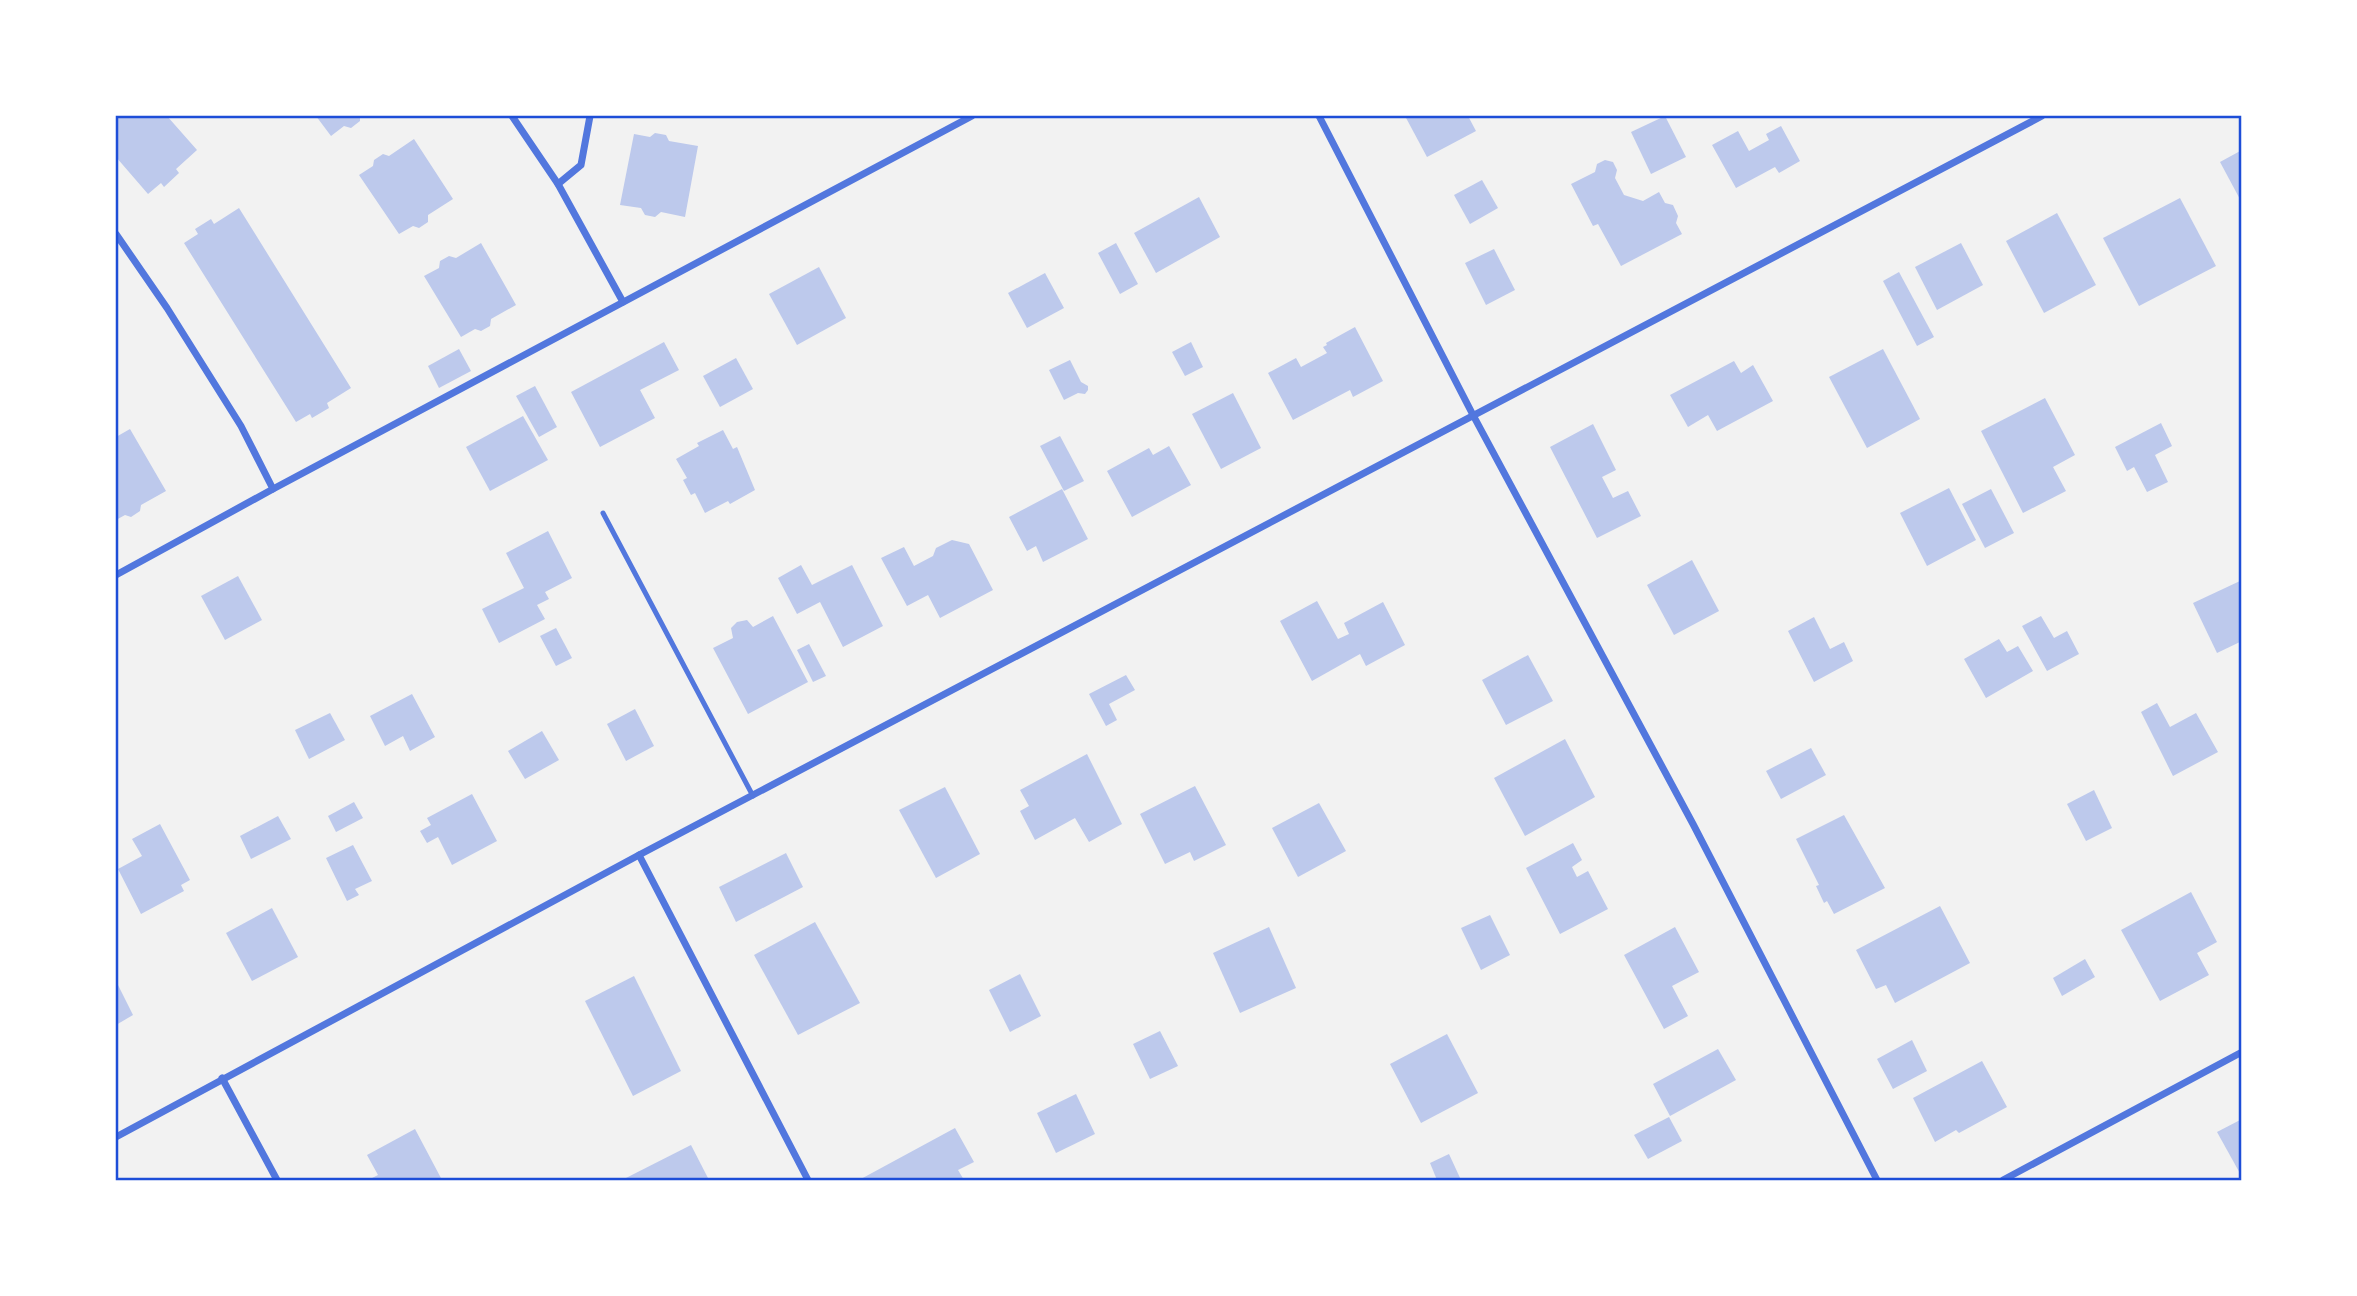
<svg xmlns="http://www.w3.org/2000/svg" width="2357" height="1296" viewBox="0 0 2357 1296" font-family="'Exo 2',sans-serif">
	<rect width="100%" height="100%" fill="#f2f2f2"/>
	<g fill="#bdc9ec">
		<path d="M116 116H167L197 150 176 169 179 173 164 187 161 183 148 194 116 157Z"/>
		<path d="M316 116H360V121L351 128 344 126 331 136Z"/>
		<path d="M1405 116H1468L1476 131 1427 157Z"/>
		<path d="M1665 116 1686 157 1651 174 1631 132Z"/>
		<path d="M1781 126 1800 161 1779 173 1775 167 1736 188 1712 145 1738 131 1749 151 1769 140 1766 134Z"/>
		<path d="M655 133 666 135 669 141 698 146 685 217 661 212 655 217 645 215 641 208 620 205 634 134 650 137Z"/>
		<path d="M414 139 453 199 428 215V222L419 228 413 226 399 234 359 175 373 166 374 160 383 154 389 156Z"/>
		<path d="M2242 150V203L2220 162Z"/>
		<path d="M1605 160 1613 162 1617 170 1615 178 1624 195 1643 201 1659 192 1665 203 1673 205 1678 216 1676 223 1682 234 1621 266 1598 224 1593 226 1571 184 1595 172 1597 164Z"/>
		<path d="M1482 180 1498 208 1470 224 1454 195Z"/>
		<path d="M1199 197 1220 237 1156 273 1134 233Z"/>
		<path d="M2180 198 2216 266 2139 306 2103 238Z"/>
		<path d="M239 208 351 388 327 403 329 408 312 418 310 414 296 422 184 243 198 234 195 229 211 219 214 224Z"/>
		<path d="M2057 213 2096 285 2044 313 2006 241Z"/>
		<path d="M481 243 516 305 491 319 490 326 481 331 475 329 461 337 424 276 439 268 440 261 449 256 456 258Z"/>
		<path d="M1116 243 1138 284 1120 294 1098 253Z"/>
		<path d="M1961 243 1983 285 1937 310 1915 267Z"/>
		<path d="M1494 249 1515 290 1486 305 1465 263Z"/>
		<path d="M819 267 846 318 797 345 769 294Z"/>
		<path d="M1899 272 1934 337 1917 346 1883 281Z"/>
		<path d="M1045 273 1064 308 1027 328 1008 293Z"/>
		<path d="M1355 327 1383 381 1353 397 1350 390 1293 420 1268 373 1296 358 1301 367 1327 353 1323 347 1327 345 1326 343Z"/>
		<path d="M664 342 679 370 640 390 655 418 600 447 571 392Z"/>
		<path d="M1191 342 1203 367 1185 376 1172 352Z"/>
		<path d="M459 349 471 371 439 388 428 366Z"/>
		<path d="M1883 349 1920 419 1867 448 1829 377Z"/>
		<path d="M736 358 753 389 720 407 703 376Z"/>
		<path d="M1070 360 1081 382 1088 386V390L1085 394 1078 393 1064 400 1049 370Z"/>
		<path d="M1734 361 1741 373 1753 365 1773 401 1717 431 1708 415 1688 427 1670 395Z"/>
		<path d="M535 386 557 427 539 437 516 396Z"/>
		<path d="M1233 393 1261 448 1221 469 1192 414Z"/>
		<path d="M2045 398 2075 455 2053 467 2066 491 2023 513 1981 431Z"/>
		<path d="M523 416 548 460 490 491 466 447Z"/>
		<path d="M2161 423 2172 446 2155 455 2168 482 2147 492 2134 467 2127 471 2115 447Z"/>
		<path d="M1593 424 1616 470 1602 477 1613 498 1628 491 1641 516 1597 538 1550 447Z"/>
		<path d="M130 429 166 491 141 505 140 511 131 517 125 515 116 520V437Z"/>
		<path d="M723 430 733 449 737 447 755 490 730 504 728 501 705 513 695 493 691 495 683 480 687 478 676 459 699 446 697 443Z"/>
		<path d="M1060 436 1084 481 1064 491 1040 446Z"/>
		<path d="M1169 446 1191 485 1132 517 1107 471 1149 448 1153 455Z"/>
		<path d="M1949 488 1976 540 1927 566 1900 513Z"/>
		<path d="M1062 489 1088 539 1043 562 1036 546 1027 551 1009 517Z"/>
		<path d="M1991 489 2014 533 1985 548 1962 504Z"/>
		<path d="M548 531 572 578 545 592 549 599 537 605 545 619 499 643 482 609 524 588 506 553Z"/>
		<path d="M952 540 969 544 993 590 940 618 928 595 907 606 881 558 904 547 914 566 933 556 936 548Z"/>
		<path d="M1692 560 1719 611 1674 635 1647 585Z"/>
		<path d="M801 565 812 585 852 565 883 626 843 647 820 602 797 614 778 578Z"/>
		<path d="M238 576 262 620 225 640 201 596Z"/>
		<path d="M2240 581 2242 641 2217 653 2193 603Z"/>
		<path d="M1317 601 1338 639 1349 634 1344 623 1383 602 1405 645 1366 666 1360 654 1312 681 1280 621Z"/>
		<path d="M773 616 808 682 748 714 713 648 733 638 731 628 737 622 747 620 753 627Z"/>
		<path d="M2041 616 2054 638 2067 631 2079 654 2047 671 2022 626Z"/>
		<path d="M1814 617 1830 649 1844 642 1853 661 1814 682 1788 631Z"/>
		<path d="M556 628 572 658 556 666 540 636Z"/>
		<path d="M1999 639 2007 652 2018 646 2033 671 1986 698 1964 659Z"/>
		<path d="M809 644 826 676 813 682 797 650Z"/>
		<path d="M1528 655 1553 701 1506 725 1482 680Z"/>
		<path d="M1126 675 1135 690 1109 704 1117 720 1106 726 1089 694Z"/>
		<path d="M412 694 435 737 410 751 403 736 385 746 370 716Z"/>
		<path d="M2157 703 2170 727 2196 713 2218 752 2173 776 2141 712Z"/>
		<path d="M635 709 654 746 626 761 607 724Z"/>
		<path d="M330 713 345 740 309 759 295 730Z"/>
		<path d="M542 731 559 760 525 779 508 751Z"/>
		<path d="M1565 739 1595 797 1525 836 1494 778Z"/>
		<path d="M1811 748 1826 775 1781 799 1766 771Z"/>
		<path d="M1087 754 1122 824 1089 842 1075 818 1035 840 1020 811 1029 806 1020 790Z"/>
		<path d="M1195 786 1226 845 1194 861 1190 852 1165 864 1140 814Z"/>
		<path d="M945 787 980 854 936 878 899 810Z"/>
		<path d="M2094 790 2112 828 2086 841 2067 804Z"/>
		<path d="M472 794 497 841 452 865 438 837 427 843 420 831 431 825 427 818Z"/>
		<path d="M354 802 363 818 336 832 328 816Z"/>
		<path d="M1319 803 1346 851 1298 877 1272 828Z"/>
		<path d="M1844 815 1885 888 1834 914 1827 901 1824 903 1816 886 1819 885 1796 839Z"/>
		<path d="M278 816 291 839 251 859 240 836Z"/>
		<path d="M160 824 190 880 181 885 184 891 141 914 118 869 142 856 132 839Z"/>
		<path d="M1573 843 1582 860 1572 867 1577 877 1588 871 1608 909 1560 934 1526 868Z"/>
		<path d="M353 845 372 881 355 889 359 895 347 901 326 858Z"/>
		<path d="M786 853 803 887 736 922 719 887Z"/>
		<path d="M2191 892 2217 942 2197 953 2209 975 2160 1001 2121 930Z"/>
		<path d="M1940 906 1970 963 1895 1003 1886 985 1876 989 1856 950Z"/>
		<path d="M272 908 298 957 252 981 226 933Z"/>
		<path d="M1490 915 1510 955 1481 970 1461 928Z"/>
		<path d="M815 922 860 1003 798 1035 754 955Z"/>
		<path d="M1269 927 1296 988 1240 1013 1213 953Z"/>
		<path d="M1675 927 1699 972 1672 986 1688 1016 1664 1029 1624 955Z"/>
		<path d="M2085 959 2095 977 2062 996 2053 978Z"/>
		<path d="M1020 974 1041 1016 1010 1032 989 990Z"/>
		<path d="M634 976 681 1071 633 1096 585 1001Z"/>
		<path d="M116 981 133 1015 116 1025Z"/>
		<path d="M1160 1031 1178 1066 1150 1079 1133 1044Z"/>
		<path d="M1447 1034 1478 1093 1421 1123 1390 1064Z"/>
		<path d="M1912 1040 1927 1071 1893 1089 1877 1059Z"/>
		<path d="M1718 1049 1736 1080 1670 1116 1653 1084Z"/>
		<path d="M1982 1061 2007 1107 1959 1133 1956 1130 1935 1142 1913 1098Z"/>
		<path d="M1076 1094 1095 1134 1056 1153 1037 1113Z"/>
		<path d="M1669 1117 1682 1141 1648 1159 1634 1135Z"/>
		<path d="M2242 1119V1177L2217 1132Z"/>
		<path d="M955 1128 974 1162 958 1170 964 1180H859Z"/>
		<path d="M415 1129 442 1180H368L378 1175 367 1155Z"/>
		<path d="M691 1145 709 1180H622Z"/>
		<path d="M1449 1154 1461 1180H1437L1430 1163Z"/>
	</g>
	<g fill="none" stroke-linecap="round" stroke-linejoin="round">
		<path stroke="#5277de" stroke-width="5" d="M603 513 753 796"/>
		<g stroke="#5277de" stroke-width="7">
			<path d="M512 116 558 184 623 302"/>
			<path d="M1319 116 1473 415 1693 824 1877 1180"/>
			<path d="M558 184 581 165 590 116"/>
			<path d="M116 234 167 308 241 426 273 489"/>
			<path d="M116 575 273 489 972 116"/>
			<path d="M639 855 808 1180"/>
			<path d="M222 1078 277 1180"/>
			<path d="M116 1137 639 855 2042 116"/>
			<path d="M2003 1180 2242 1052"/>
		</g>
	</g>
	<rect width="2357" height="1296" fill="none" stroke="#ffffff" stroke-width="234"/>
	<rect x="117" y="117" width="2123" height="1062" fill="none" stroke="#1d4ed8" stroke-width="2.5"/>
</svg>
